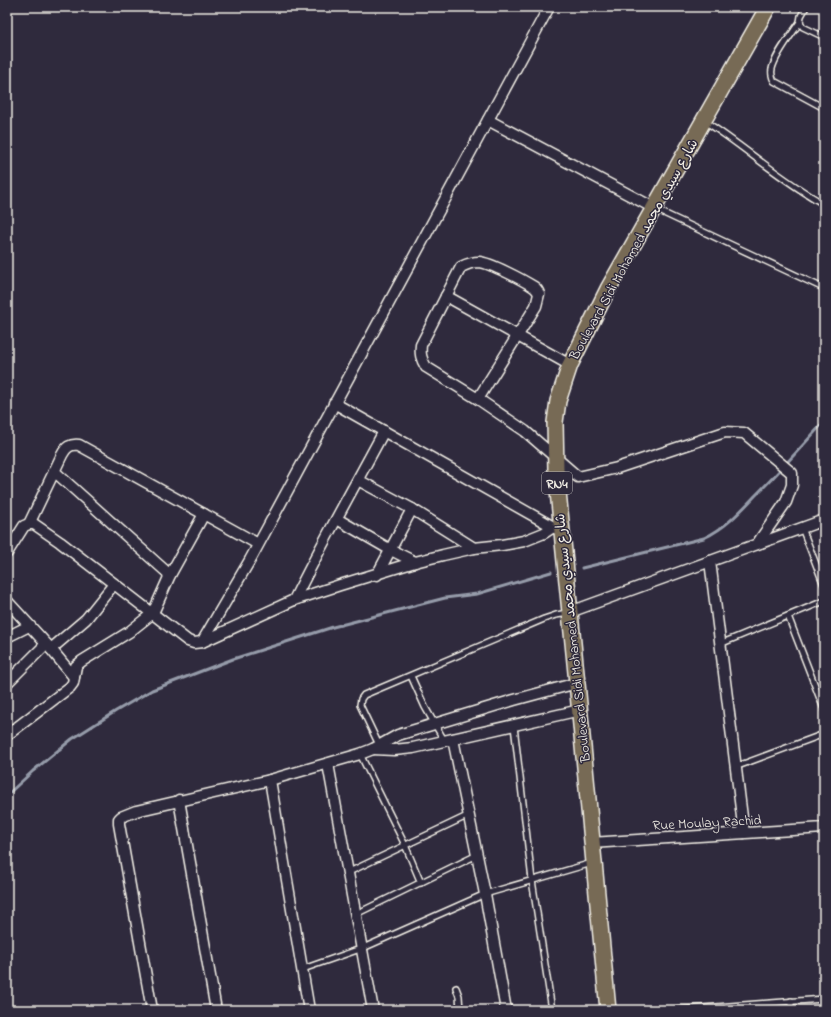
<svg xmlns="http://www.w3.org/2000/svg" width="831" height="1017" viewBox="0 0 831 1017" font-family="'Indie Flower','Playpen Sans Arabic',sans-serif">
	<rect width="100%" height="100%" fill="#2f2a3d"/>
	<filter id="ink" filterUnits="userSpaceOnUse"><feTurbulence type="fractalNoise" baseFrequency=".025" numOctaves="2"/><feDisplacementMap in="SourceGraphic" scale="8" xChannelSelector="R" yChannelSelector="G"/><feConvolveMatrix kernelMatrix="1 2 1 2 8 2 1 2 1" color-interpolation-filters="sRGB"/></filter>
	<g filter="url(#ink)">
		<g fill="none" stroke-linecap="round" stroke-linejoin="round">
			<g stroke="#969caa" stroke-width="3">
				<path d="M582 568 704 538C725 528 739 513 755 496 779 472 801 447 824 422"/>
				<path d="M7 795 33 771 72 739 116 711 152 690 233 659 333 627 445 598 477 594 551 572"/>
			</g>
			<defs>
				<g id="service">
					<path d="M806 7 801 16 800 22 803 27 824 37"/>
					<path d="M800 22C792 34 775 55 772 69 771 73 772 77 774 81L824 108"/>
					<path d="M706 122C746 148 782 181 824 204"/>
					<path d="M655 209 821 287"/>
					<path d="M802 528 824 585"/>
					<path d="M788 616 824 709"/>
					<path d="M720 644 824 601"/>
					<path d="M411 676 425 707 445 742"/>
					<path d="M514 726 532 880 552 1010"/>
					<path d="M380 747 360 705 361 699 364 695 544 619 556 615 568 613"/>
					<path d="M360 754 405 845 421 883"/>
					<path d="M735 767 824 734"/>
					<path d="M349 872 469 815"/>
					<path d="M356 914 477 855"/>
					<path d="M303 969 363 948 485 894 592 863"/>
					<path d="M456 988 459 996 460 1010"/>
					<path d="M791 1001V1010"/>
					<path d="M676 1010 824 999"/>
				</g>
				<g id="minor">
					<path d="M488 120 654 208"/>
					<path d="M446 296 570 365"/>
					<path d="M478 399 536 306 539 294C538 291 537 289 534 287 523 280 491 263 479 262 473 262 467 264 461 267L421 345C420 354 421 359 426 367L478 399 525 431 578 477 617 468 725 432 744 433 792 473V485L786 502 757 544"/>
					<path d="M334 403 557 529"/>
					<path d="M54 471 170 575"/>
					<path d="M358 480 412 509 377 575"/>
					<path d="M412 509 474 548"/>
					<path d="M337 519 389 549 415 562"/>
					<path d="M29 524 62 455C66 447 70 444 79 445L258 544"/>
					<path d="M7 553 24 526 29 524H34L60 542 179 634 188 641 194 643 202 642 294 600 340 585 415 562 443 555 474 548 502 545 524 541 544 533 553 527"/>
					<path d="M710 561 744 833"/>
					<path d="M294 600C322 543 354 487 384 431"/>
					<path d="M7 601 51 649 86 619 114 584"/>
					<path d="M570 612 824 520"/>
					<path d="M7 637 29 626"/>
					<path d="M202 642 250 560 549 7"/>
					<path d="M51 649 74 677"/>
					<path d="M7 683 46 644"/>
					<path d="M7 735 70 687 73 683 76 666 82 661 129 632 153 613 170 575 204 514"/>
					<path d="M453 739 485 894 506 1010"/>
					<path d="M373 749 394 750 413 748 580 710"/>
					<path d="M328 764 373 1010"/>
					<path d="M270 780 309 1010"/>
					<path d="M179 800 216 1010"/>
					<path d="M591 843 824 828"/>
					<path d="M152 1010 119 824V819L121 817 136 811 270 780 360 754 373 749 398 735 514 700 577 683"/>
				</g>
				<path id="primary" d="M608 1010 577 683 556 471 555 422 558 401 570 365 608 289 768 7"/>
			</defs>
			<use href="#service" stroke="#f4f1e8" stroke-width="8"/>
			<use href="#minor" stroke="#f4f1e8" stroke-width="13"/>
			<use href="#primary" stroke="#f4f1e8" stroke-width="18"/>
			<use href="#service" stroke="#2f2a3d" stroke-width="5"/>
			<use href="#minor" stroke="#2f2a3d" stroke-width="10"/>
			<use href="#primary" stroke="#776a54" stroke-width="15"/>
		</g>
	</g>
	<g text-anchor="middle" stroke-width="3" stroke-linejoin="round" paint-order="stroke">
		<rect fill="#2f2a3d" stroke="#b9b5b5" stroke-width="1" x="542" y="472" width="30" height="22" rx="3"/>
		<g font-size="13" font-weight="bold" fill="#f4f1e8">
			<text x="557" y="488">RN4</text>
		</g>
		<g font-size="14" fill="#f4f1e8" stroke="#2f2a3d">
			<text transform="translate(633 249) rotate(-61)" y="5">Boulevard Sidi Mohamed شارع سيدي محمد</text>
			<text transform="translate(572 638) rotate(-96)" y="5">Boulevard Sidi Mohamed شارع سيدي محمد</text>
			<text transform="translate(707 822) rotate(-3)" y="5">Rue Moulay Rachid</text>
		</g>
	</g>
	<rect width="831" height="1017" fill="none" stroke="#2f2a3d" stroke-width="24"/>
	<rect x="12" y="12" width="807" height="993" fill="none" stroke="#f4f1e8" stroke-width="1.5" filter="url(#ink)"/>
</svg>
